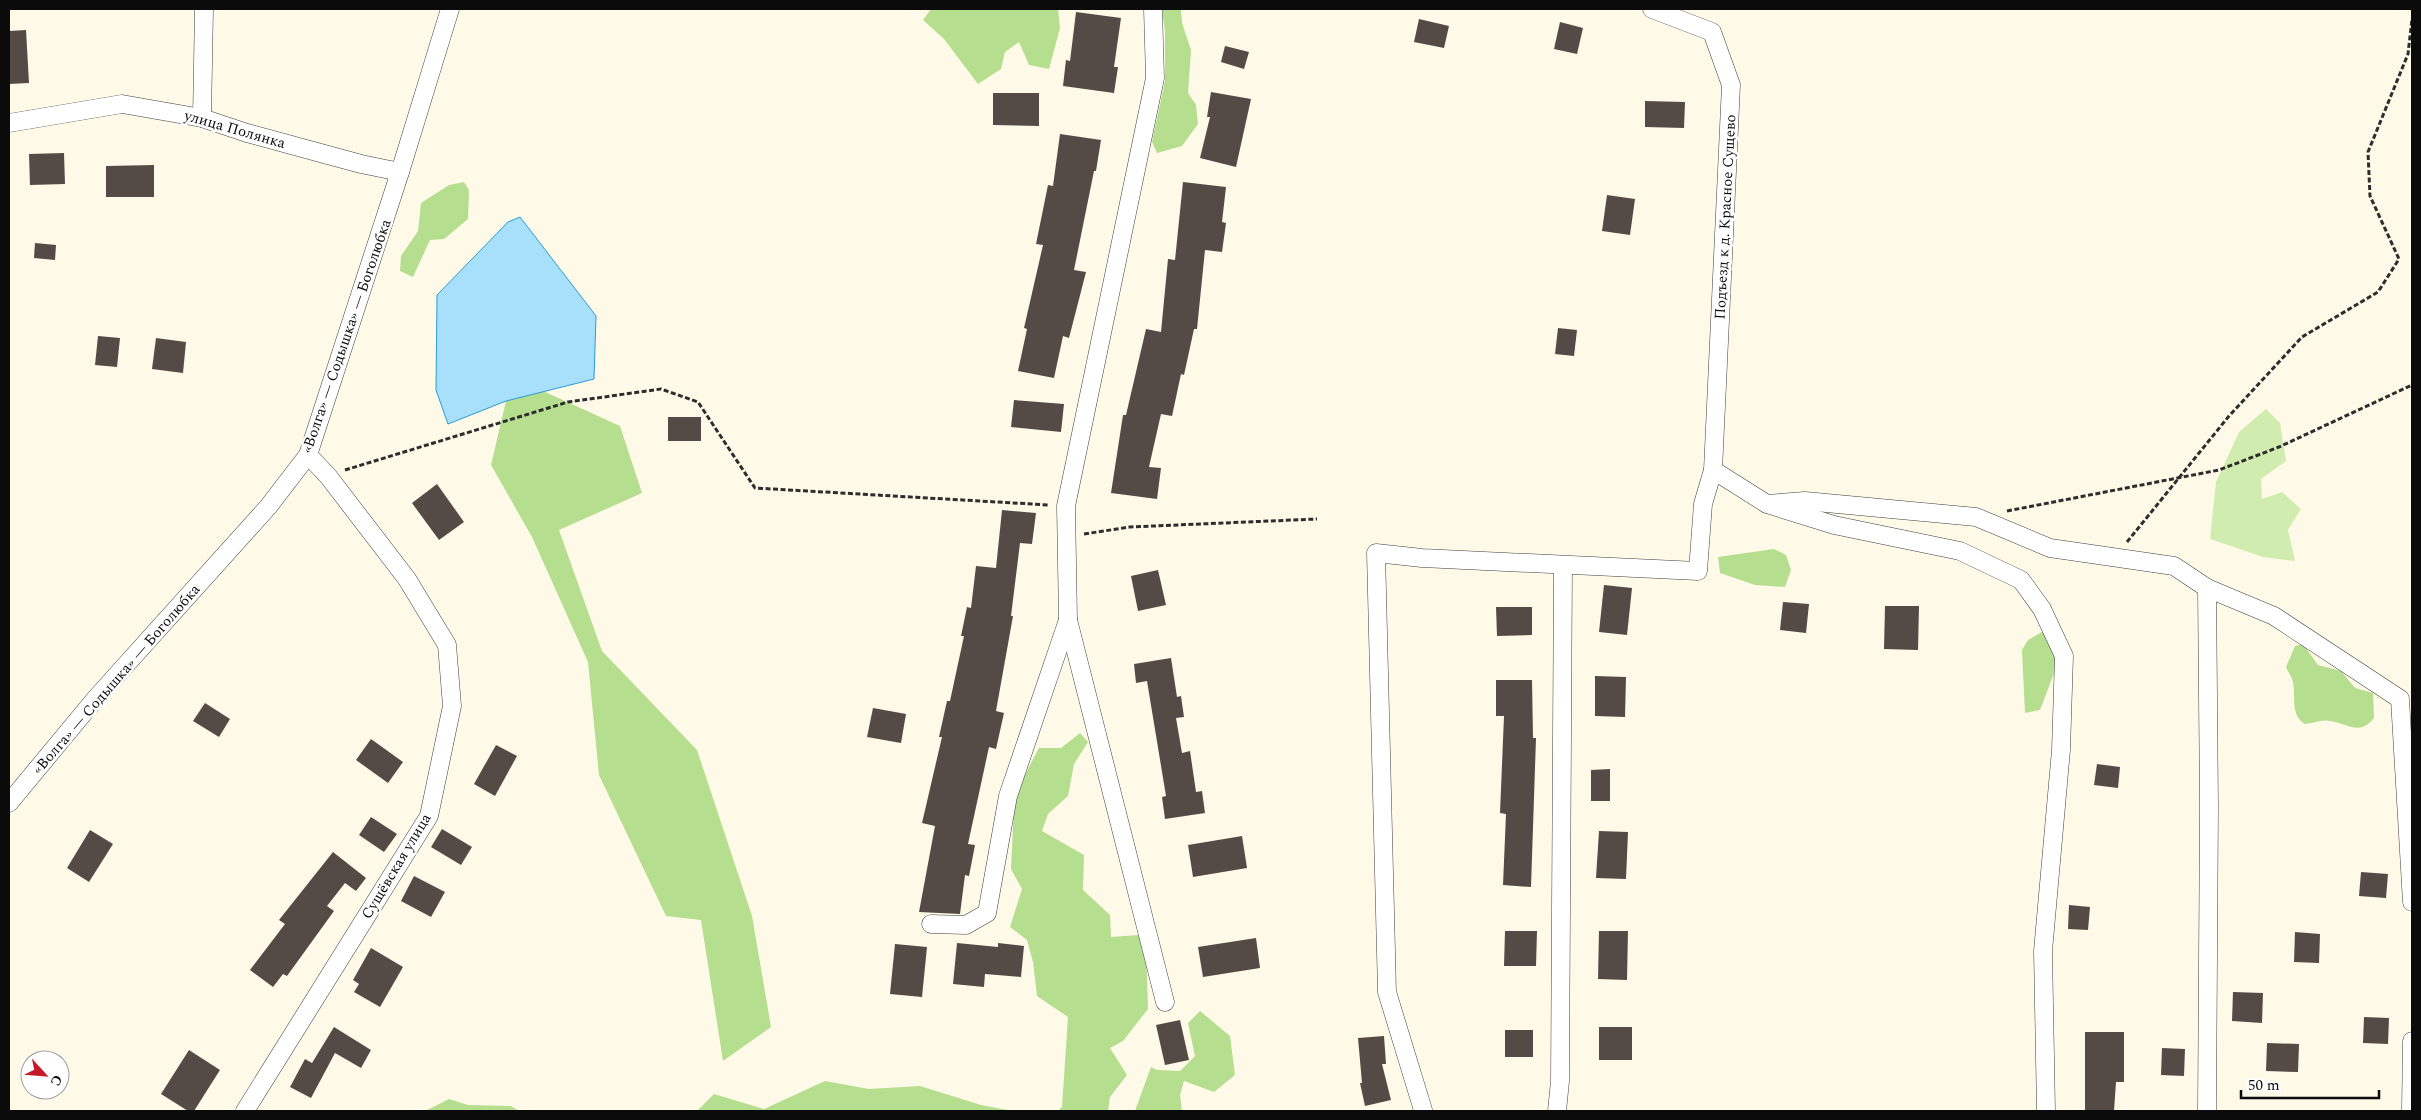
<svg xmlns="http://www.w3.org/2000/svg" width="2421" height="1120" viewBox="0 0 2421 1120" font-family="Spectral,serif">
	<rect width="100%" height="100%" fill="#fffae8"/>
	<path fill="#d1ecaf" d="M2266 409 2280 423 2286 461 2261 479 2262 499 2282 492 2301 509 2288 530 2295 561 2263 557 2210 539 2216 482 2239 432Z"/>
	<g fill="#b5de8e">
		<path d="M931 9H1058L1060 28 1049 69 1029 65 1019 42 1005 52 1001 69 978 84 944 39 923 20Z"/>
		<path d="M1162 9H1181L1182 23 1191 50 1188 93 1196 105 1198 124 1182 146 1157 153 1152 142 1165 81V32Z"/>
		<path d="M464 182 469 190 468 219 444 239 430 240 413 277 400 271 401 256 418 231 421 203 449 185Z"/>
		<path d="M543 391 620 426 642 493 559 530 602 651 697 750 752 916 771 1027 723 1061 701 920 666 916 599 775 588 662 532 537 491 465 506 401Z"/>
		<path d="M1774 549 1786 555 1791 570 1785 587 1755 585 1720 573 1718 557Z"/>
		<path d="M2047 629 2059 660 2040 710 2025 713 2022 650 2028 640Z"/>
		<path d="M2303 644 2318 665 2341 671 2355 688 2373 693 2374 718C2360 736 2349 724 2330 721 2323 719 2313 723 2305 724 2290 715 2296 697 2293 682 2292 677 2288 672 2286 667L2295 646Z"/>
		<path d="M1080 733 1088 742 1074 764 1068 796 1048 814 1042 831 1084 855 1083 890 1110 915 1111 937 1138 935 1146 946 1148 1009 1123 1041 1110 1048 1127 1075 1110 1097 1108 1111H1058L1062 1107 1068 1017 1037 996 1033 962 1027 940 1010 927 1022 889 1011 869 1014 807 1022 780 1039 748H1061Z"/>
		<path d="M1200 1011 1230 1036 1235 1075 1214 1092 1184 1081 1180 1095 1182 1111H1135L1151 1067 1157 1070 1180 1071 1195 1056 1188 1023Z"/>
		<path d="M825 1081 869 1089 920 1086 981 1105 1013 1111H697L714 1094 764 1109Z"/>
		<path d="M449 1099 468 1105 511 1106 519 1111H425Z"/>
	</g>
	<path fill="#a8e0fb" stroke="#2a9ad7" d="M520 217 596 316 594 379 506 401 448 424 436 390 437 295 508 222Z"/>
	<g fill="#544b46">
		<path d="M1076 12 1121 18 1114 67H1118L1114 93 1063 86 1066 60 1070 61Z"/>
		<path d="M1419 19 1449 26 1444 48 1414 42Z"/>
		<path d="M1560 22 1583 28 1577 54 1554 49Z"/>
		<path d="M26 30 29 83 9 84V31Z"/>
		<path d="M1225 46 1249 52 1244 69 1221 62Z"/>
		<path d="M1211 92 1251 99 1236 167 1200 158 1210 117H1207Z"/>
		<path d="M993 93H1039V126L993 125Z"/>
		<path d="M1645 101 1685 102 1684 128 1645 127Z"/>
		<path d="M1060 134 1101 140 1096 171H1094L1074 270 1086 272 1069 338 1063 336 1054 378 1018 371 1027 329 1024 328 1043 245 1036 244 1048 185 1053 186Z"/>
		<path d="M64 153 65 184 30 185 29 154Z"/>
		<path d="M154 165V197H106V166Z"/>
		<path d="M1183 182 1226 187 1222 222 1226 223 1222 252 1205 250 1197 329H1194L1184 375 1181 374 1172 416 1161 414 1149 467 1161 468 1157 499 1111 493 1123 415H1126L1146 329 1161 332 1168 259 1175 260Z"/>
		<path d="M1607 195 1635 199 1630 235 1602 231Z"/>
		<path d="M35 243 56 245 55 260 34 258Z"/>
		<path d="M1558 328 1577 330 1574 356 1555 354Z"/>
		<path d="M98 336 120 338 117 367 95 365Z"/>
		<path d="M156 338 186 342 183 373 152 369Z"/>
		<path d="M1014 400 1064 404 1061 432 1011 427Z"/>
		<rect x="668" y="417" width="33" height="24"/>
		<path d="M437 484 464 522 439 540 412 503Z"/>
		<path d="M1002 510 1036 513 1032 544 1020 543 1011 616H1013L996 711 1004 713 996 749 989 747 968 844 975 845 969 876 965 875 960 914 919 912 935 826 922 823 942 737H939L947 701H950L964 636H961L967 607 971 608 976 566 996 568Z"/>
		<path d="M1158 570 1166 605 1138 611 1131 576Z"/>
		<path d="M1604 585 1632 588 1627 635 1599 632Z"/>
		<path d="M1783 602 1809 604 1806 633 1780 630Z"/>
		<path d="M1885 606H1919L1918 650 1884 649Z"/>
		<path d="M1496 607H1532V635L1497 636Z"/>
		<path d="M1171 658 1177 697 1181 696 1184 717 1176 718 1182 753 1190 751 1196 792 1202 791 1205 813 1165 819 1162 797 1166 796 1147 681 1136 683 1134 664Z"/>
		<path d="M1595 676 1626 677 1625 717 1595 716Z"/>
		<path d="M1496 680H1532L1533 738H1536L1531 887 1503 885 1506 814 1500 813 1504 716H1496Z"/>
		<path d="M205 703 230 719 219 737 193 721Z"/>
		<path d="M873 708 906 714 901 743 867 737Z"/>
		<path d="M371 739 403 762 388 783 356 760Z"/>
		<path d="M496 745 517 756 495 796 474 784Z"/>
		<path d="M2097 764 2120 767 2118 788 2094 785Z"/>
		<path d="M1610 769V801H1591V770Z"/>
		<path d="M371 817 397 834 384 852 359 835Z"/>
		<path d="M442 829 472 847 461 865 431 847Z"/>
		<path d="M90 830 113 844 89 882 67 868Z"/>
		<path d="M1599 831 1628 832 1626 879 1596 878Z"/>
		<path d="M1242 836 1247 868 1193 877 1188 845Z"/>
		<path d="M333 852 366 878 356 891 345 883 327 906 334 911 287 976 283 974 273 987 250 970 285 924 279 920Z"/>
		<path d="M2361 872 2388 874 2386 898 2359 896Z"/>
		<path d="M414 876 445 892 431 917 401 901Z"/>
		<path d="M2069 905 2090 907 2088 930 2068 929Z"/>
		<path d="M1505 931H1537L1536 966H1504Z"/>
		<path d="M1599 931H1628L1627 980 1598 979Z"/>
		<path d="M2295 932 2320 934 2319 963 2294 962Z"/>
		<path d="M1256 938 1260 968 1203 977 1198 947Z"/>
		<path d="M957 943 998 947V943L1024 946 1021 977 985 974 984 987 953 984Z"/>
		<path d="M895 944 927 947 922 997 890 994Z"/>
		<path d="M371 948 403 967 380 1007 354 992 359 984 353 980Z"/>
		<path d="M2233 992 2263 993 2262 1023 2232 1021Z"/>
		<path d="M2364 1017 2389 1018 2388 1044 2363 1043Z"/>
		<path d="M1180 1020 1189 1060 1165 1065 1156 1025Z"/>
		<path d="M334 1027 371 1050 361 1068 335 1053 311 1098 290 1087 305 1059 312 1063Z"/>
		<rect x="1599" y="1027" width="33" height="33"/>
		<rect x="1505" y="1030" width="28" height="27"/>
		<path d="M2085 1032H2124V1082H2116L2114 1111H2085Z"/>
		<path d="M1384 1036 1386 1064H1382L1391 1100 1365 1106 1360 1083H1362L1358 1038Z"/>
		<path d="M2267 1043 2299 1044 2298 1072 2266 1071Z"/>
		<path d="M2162 1048 2185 1049 2184 1076 2161 1075Z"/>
		<path d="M189 1050 220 1070 194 1111H188L161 1094Z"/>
	</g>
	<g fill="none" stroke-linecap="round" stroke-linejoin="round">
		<defs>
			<g id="street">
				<path d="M1153 9 1155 78 1066 506 1068 620 1165 1002"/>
				<path d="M202 118 204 9"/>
				<path d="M9 123 122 104 202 118 247 133 361 164 400 172"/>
				<path d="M1713 470 1767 504 1834 525 1960 551 2021 580 2042 609 2064 656 2061 750 2043 951 2046 1111"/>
				<path d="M1767 504 1805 501 1976 517 2050 548 2174 566 2207 588 2209 806 2207 1111"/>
				<path d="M2207 588 2274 616 2400 699 2412 902"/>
				<path d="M9 803 96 698 268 507 308 455 400 172 450 9"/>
				<path d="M931 924 966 925 987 913 1008 796 1068 620"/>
				<path d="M1423 1110 1387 992 1376 553 1422 558 1698 571 1703 504 1713 470 1731 85 1712 32 1652 9"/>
				<path d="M245 1111 429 816 452 706 447 645 407 579 328 476 308 455"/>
				<path d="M1557 1111 1560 1081 1563 565"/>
				<path d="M2411 1111 2412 1041"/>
			</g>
		</defs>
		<use href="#street" stroke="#3e3e3e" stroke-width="19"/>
		<g stroke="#2d2d2d" stroke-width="3" stroke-dasharray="5 2.5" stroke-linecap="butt">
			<path d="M345 470 568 402 661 389 698 402 755 488 1049 505"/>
			<path d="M2007 511 2219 470 2279 447 2412 385"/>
			<path d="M1084 534 1130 527 1317 519"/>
			<path d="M2127 542 2229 416 2302 337 2378 292 2399 259 2370 196 2368 152 2408 54 2412 19"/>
		</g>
		<use href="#street" stroke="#fff" stroke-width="18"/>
	</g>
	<g text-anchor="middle" stroke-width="5" stroke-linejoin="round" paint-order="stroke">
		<g font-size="15" fill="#0b0b0b" stroke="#fff">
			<text transform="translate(235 129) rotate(16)" y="5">улица Полянка</text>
			<text transform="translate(1725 217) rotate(-87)" y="5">Подъезд к д. Красное Сущево</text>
			<text transform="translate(346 336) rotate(-71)" y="5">«Волга» — Содышка» — Боголюбка</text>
			<text transform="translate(116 679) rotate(-49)" y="5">«Волга» — Содышка» — Боголюбка</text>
			<text transform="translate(396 866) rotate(-59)" y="5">Сущёвская улица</text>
		</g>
	</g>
	<rect width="2421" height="1120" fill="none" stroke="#0b0b0b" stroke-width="20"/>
	<g transform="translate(45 1075) rotate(116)"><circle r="24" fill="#ffffff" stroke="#9d9d9d"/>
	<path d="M0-4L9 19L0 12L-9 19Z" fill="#c41929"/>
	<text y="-8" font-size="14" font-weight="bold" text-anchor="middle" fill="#0b0b0b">С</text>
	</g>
	<path d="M2241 1090v8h138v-8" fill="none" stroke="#0b0b0b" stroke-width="2.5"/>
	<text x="2248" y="1090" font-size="15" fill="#0b0b0b" stroke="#ffffff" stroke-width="4" paint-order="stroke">50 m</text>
</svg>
